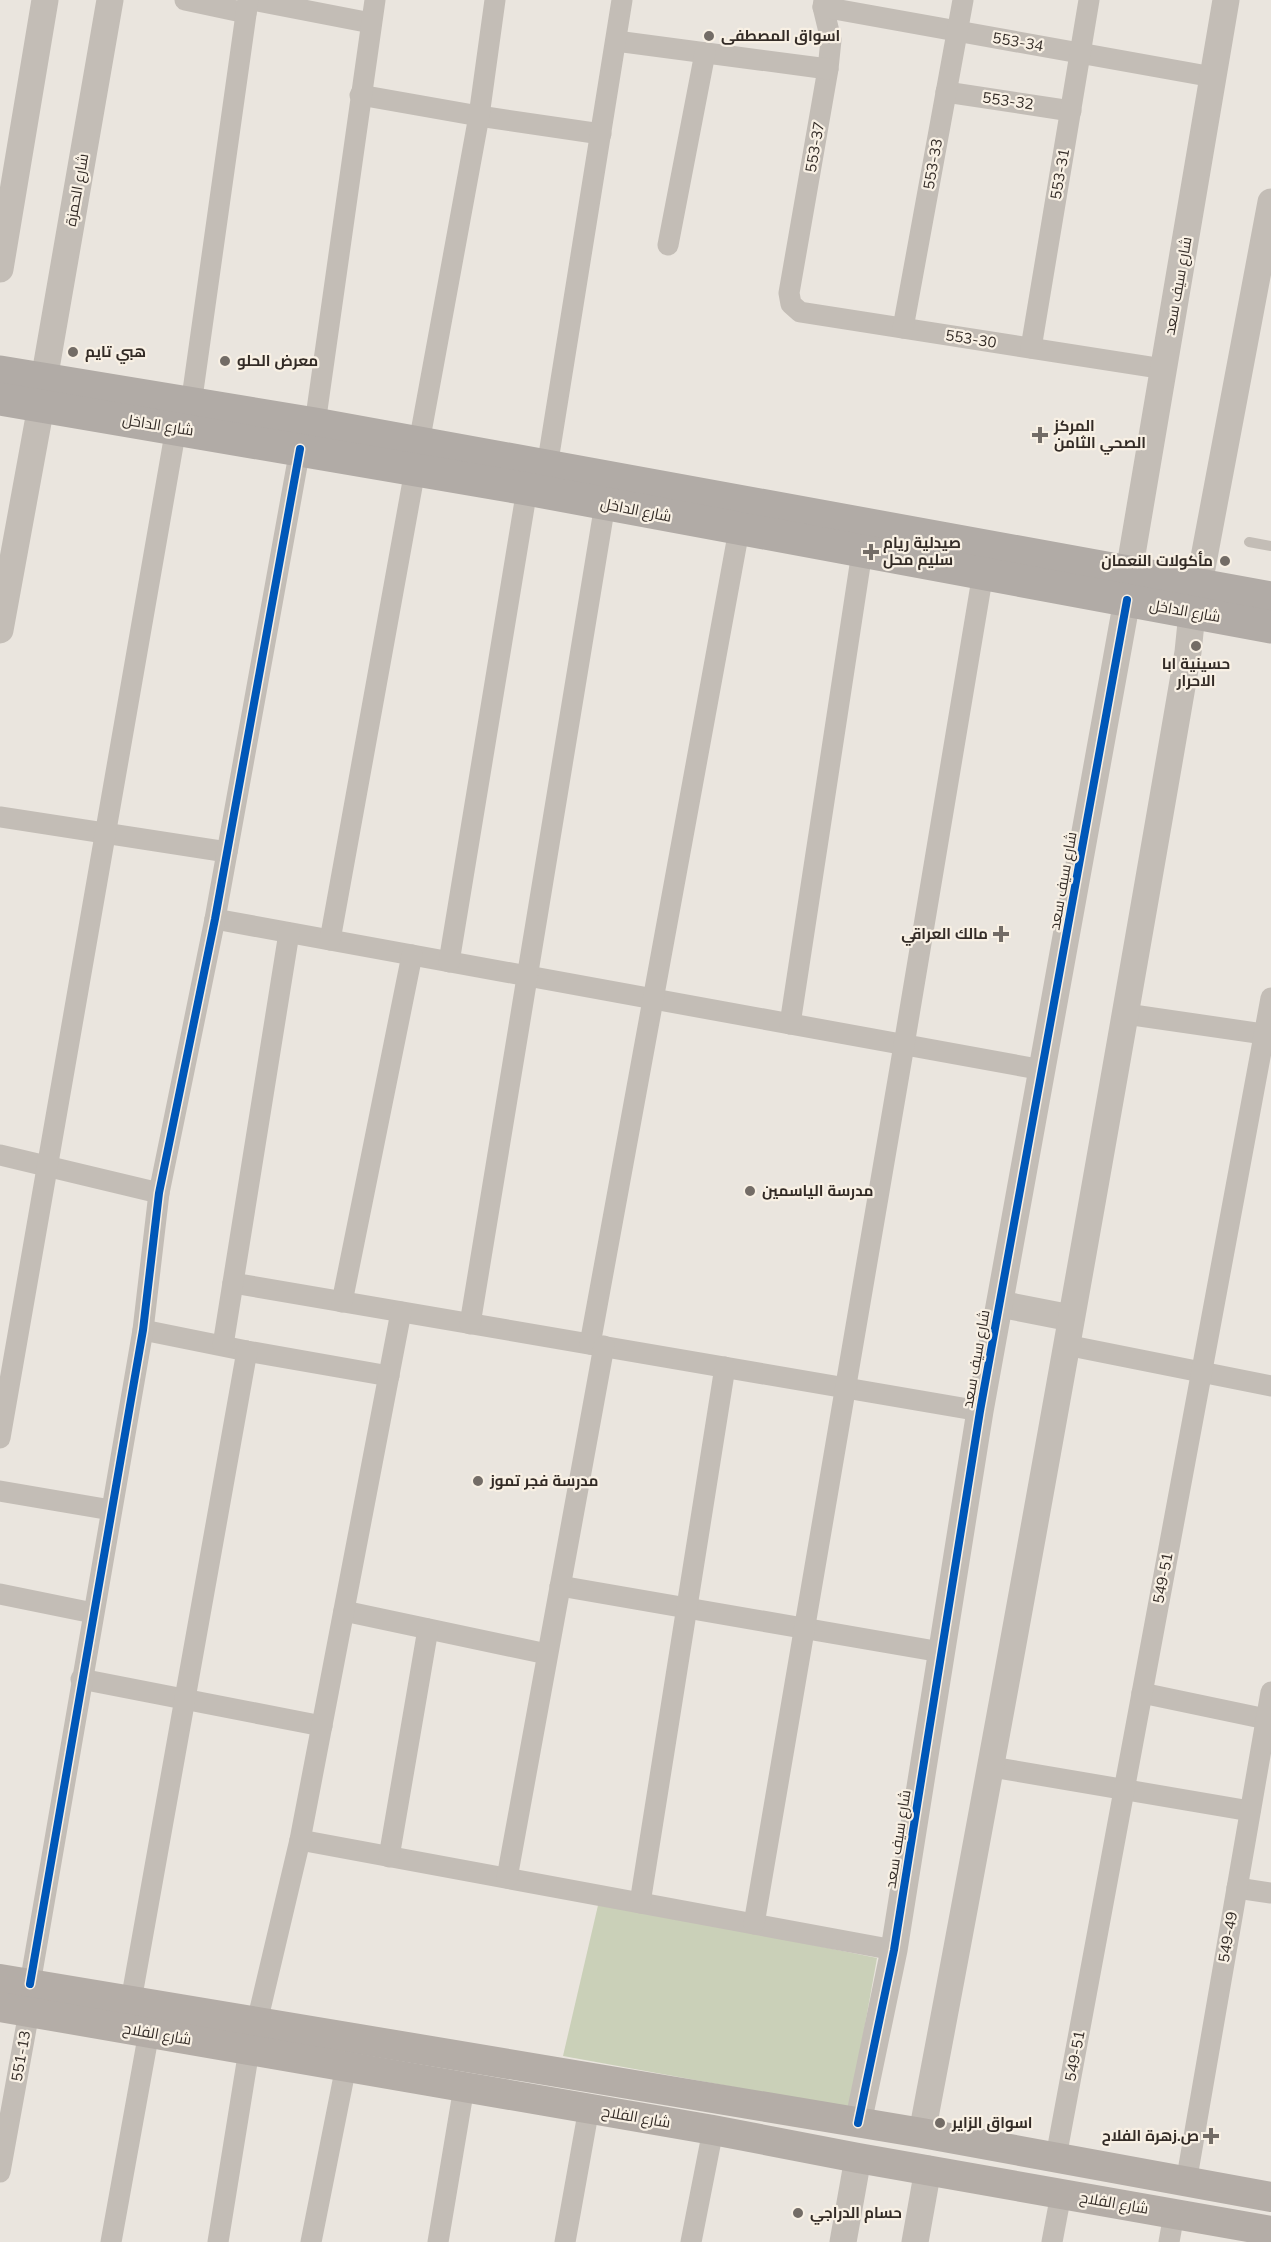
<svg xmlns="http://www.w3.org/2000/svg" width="1271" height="2242" viewBox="0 0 1271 2242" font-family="Mulish,Cairo,sans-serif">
	<rect width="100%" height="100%" fill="#eae5de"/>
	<path fill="#cad0b8" d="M599 1901 877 1958 850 2108 563 2056Z"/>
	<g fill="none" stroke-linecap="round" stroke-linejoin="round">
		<path stroke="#c3bdb6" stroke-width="10" d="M1249 542 1271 546"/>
		<g stroke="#c3bdb6" stroke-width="21">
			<path d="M185 0 246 13"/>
			<path d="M252 0 371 23"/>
			<path d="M824 0 823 7 831 40 828 69 789 293 791 304 800 312 1164 369"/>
			<path d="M823 7 1213 77"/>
			<path d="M616 41 828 69"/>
			<path d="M946 92 1071 111"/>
			<path d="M360 95 479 116 601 134"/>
			<path d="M668 245 705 53"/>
			<path d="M903 328 963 0"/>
			<path d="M1031 348 1089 0"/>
			<path d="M191 405 248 0"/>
			<path d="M315 424 375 0"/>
			<path d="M419 443 479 116 495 0"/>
			<path d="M547 467 622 0"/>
			<path d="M0 817 227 852"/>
			<path d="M215 919 1043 1070"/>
			<path d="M330 940 415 470"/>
			<path d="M449 962 527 489"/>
			<path d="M1126 1014 1271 1035"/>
			<path d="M790 1024 862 552"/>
			<path d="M0 1155 159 1193"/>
			<path d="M233 1283 980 1411"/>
			<path d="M342 1302 412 955"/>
			<path d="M470 1324 605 504"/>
			<path d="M143 1330 247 1351 389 1376"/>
			<path d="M590 1344 739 530"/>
			<path d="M223 1345 289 933"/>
			<path d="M1066 1345 1271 1386"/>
			<path d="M0 1438 176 428"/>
			<path d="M0 1491 111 1510"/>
			<path d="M560 1586 941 1652"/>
			<path d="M0 1594 93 1613"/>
			<path d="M344 1611 547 1654"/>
			<path d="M81 1679 322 1726"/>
			<path d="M1142 1693 1266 1719"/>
			<path d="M992 1767 1250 1811"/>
			<path d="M300 1840 894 1950"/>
			<path d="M389 1857 428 1629"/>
			<path d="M507 1878 604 1346"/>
			<path d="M1237 1888 1271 1893"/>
			<path d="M640 1903 725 1367"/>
			<path d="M754 1924 904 1045 983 573"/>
			<path d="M30 1984 143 1330 159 1193 215 919 300 449"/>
			<path d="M131 2001 247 1351"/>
			<path d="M257 2022 300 1840 401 1312"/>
			<path d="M1056 2157 1271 998"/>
			<path d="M0 2172 29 2012"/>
			<path d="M1186 2183 1271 1692"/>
			<path d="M111 2242 149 2032"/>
			<path d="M218 2242 249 2050"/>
			<path d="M311 2242 346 2066"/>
			<path d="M438 2242 464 2087"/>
			<path d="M565 2242 589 2108"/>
			<path d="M691 2242 713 2130"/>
			<path d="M1052 2242 1061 2194"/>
			<path d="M1169 2242 1174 2214"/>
		</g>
		<g stroke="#c3bdb6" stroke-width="27">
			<path d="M0 269 45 0"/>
			<path d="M44 380 110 0"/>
			<path d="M1129 572 1226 0"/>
			<path d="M1199 584 1271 202"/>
			<path d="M0 630 41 406"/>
			<path d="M1000 1304 1071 1318"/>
			<path d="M858 2123 894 1950 980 1411 1127 600"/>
			<path d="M922 2133C1016 1640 1103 1146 1188 652L1192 613"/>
			<path d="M843 2242 858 2158"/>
			<path d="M915 2242 928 2169"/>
		</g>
		<g stroke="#b4ada7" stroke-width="30">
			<path d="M0 1979 922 2133 1271 2197"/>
			<path d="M0 2007 713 2130 858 2158 1271 2231"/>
		</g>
		<g stroke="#b1aba6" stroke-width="33">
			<path d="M0 372 315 424 1271 598"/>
			<path d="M0 399 527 489 1271 627"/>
		</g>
		<defs>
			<g id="cycleway">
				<path d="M30 1984 143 1330 159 1193 215 919 300 449"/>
				<path d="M858 2123 894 1950 980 1411 1127 600"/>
			</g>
		</defs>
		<use href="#cycleway" stroke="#f8f0e4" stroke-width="11"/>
		<use href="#cycleway" stroke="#0057b8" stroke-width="8"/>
	</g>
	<g fill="#736c66" stroke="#f8f0e4" stroke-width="2">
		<circle cx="709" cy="36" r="6"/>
		<circle cx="73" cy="352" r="6"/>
		<circle cx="225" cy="361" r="6"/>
		<path d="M1037 426h6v6h6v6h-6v6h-6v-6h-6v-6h6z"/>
		<path d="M868 543h6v6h6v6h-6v6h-6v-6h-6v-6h6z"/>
		<circle cx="1225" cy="561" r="6"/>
		<circle cx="1196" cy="646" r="6"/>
		<path d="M998 925h6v6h6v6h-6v6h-6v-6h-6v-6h6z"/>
		<circle cx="750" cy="1191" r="6"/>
		<circle cx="478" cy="1481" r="6"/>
		<circle cx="940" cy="2123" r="6"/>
		<path d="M1208 2127h6v6h6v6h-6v6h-6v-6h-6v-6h6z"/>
		<circle cx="798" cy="2213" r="6"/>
	</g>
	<g text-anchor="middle" stroke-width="4.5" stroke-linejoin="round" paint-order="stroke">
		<g font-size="15" font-weight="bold" fill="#332b26" stroke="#f8f0e4" text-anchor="start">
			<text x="721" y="41">اسواق المصطفى</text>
			<text x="85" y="357">هبي تايم</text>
			<text x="237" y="366">معرض الحلو</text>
			<text x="1054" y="431">المركز<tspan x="1054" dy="17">الصحي الثامن</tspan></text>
			<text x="883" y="548">صيدلية ريام<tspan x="883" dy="17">سليم محل</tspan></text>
			<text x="1213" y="566" text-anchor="end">مأكولات النعمان</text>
			<text x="1196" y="669" text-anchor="middle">حسينية ابا<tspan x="1196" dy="17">الاحرار</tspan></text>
			<text x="988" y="939" text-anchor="end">مالك العراقي</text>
			<text x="762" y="1196">مدرسة الياسمين</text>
			<text x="490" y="1486">مدرسة فجر تموز</text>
			<text x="952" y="2128">اسواق الزاير</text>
			<text x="1199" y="2141" text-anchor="end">ص.زهرة الفلاح</text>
			<text x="810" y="2218">حسام الدراجي</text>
		</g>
		<g font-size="15" fill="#332b26" stroke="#f8f0e4">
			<text transform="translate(1018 42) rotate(10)" y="5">553-34</text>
			<text transform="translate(1008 101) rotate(8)" y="5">553-32</text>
			<text transform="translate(815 147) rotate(-80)" y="5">553-37</text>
			<text transform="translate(933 164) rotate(-80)" y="5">553-33</text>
			<text transform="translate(1060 174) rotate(-80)" y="5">553-31</text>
			<text transform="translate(77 190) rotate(-80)" y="5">شارع الحمزة</text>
			<text transform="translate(1178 286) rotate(-80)" y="5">شارع سيف سعد</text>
			<text transform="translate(971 339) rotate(9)" y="5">553-30</text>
			<text transform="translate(158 425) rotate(9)" y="5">شارع الداخل</text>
			<text transform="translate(636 510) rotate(11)" y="5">شارع الداخل</text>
			<text transform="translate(1185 611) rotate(10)" y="5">شارع الداخل</text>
			<text transform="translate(1063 881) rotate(-80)" y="5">شارع سيف سعد</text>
			<text transform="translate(976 1359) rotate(-80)" y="5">شارع سيف سعد</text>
			<text transform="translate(1163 1578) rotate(-79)" y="5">549-51</text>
			<text transform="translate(898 1839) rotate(-81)" y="5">شارع سيف سعد</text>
			<text transform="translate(1228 1937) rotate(-80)" y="5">549-49</text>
			<text transform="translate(157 2034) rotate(10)" y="5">شارع الفلاح</text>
			<text transform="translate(21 2056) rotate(-80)" y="5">551-13</text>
			<text transform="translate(1075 2056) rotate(-79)" y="5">549-51</text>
			<text transform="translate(636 2117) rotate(10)" y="5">شارع الفلاح</text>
			<text transform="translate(1114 2203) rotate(10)" y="5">شارع الفلاح</text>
		</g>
	</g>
</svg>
